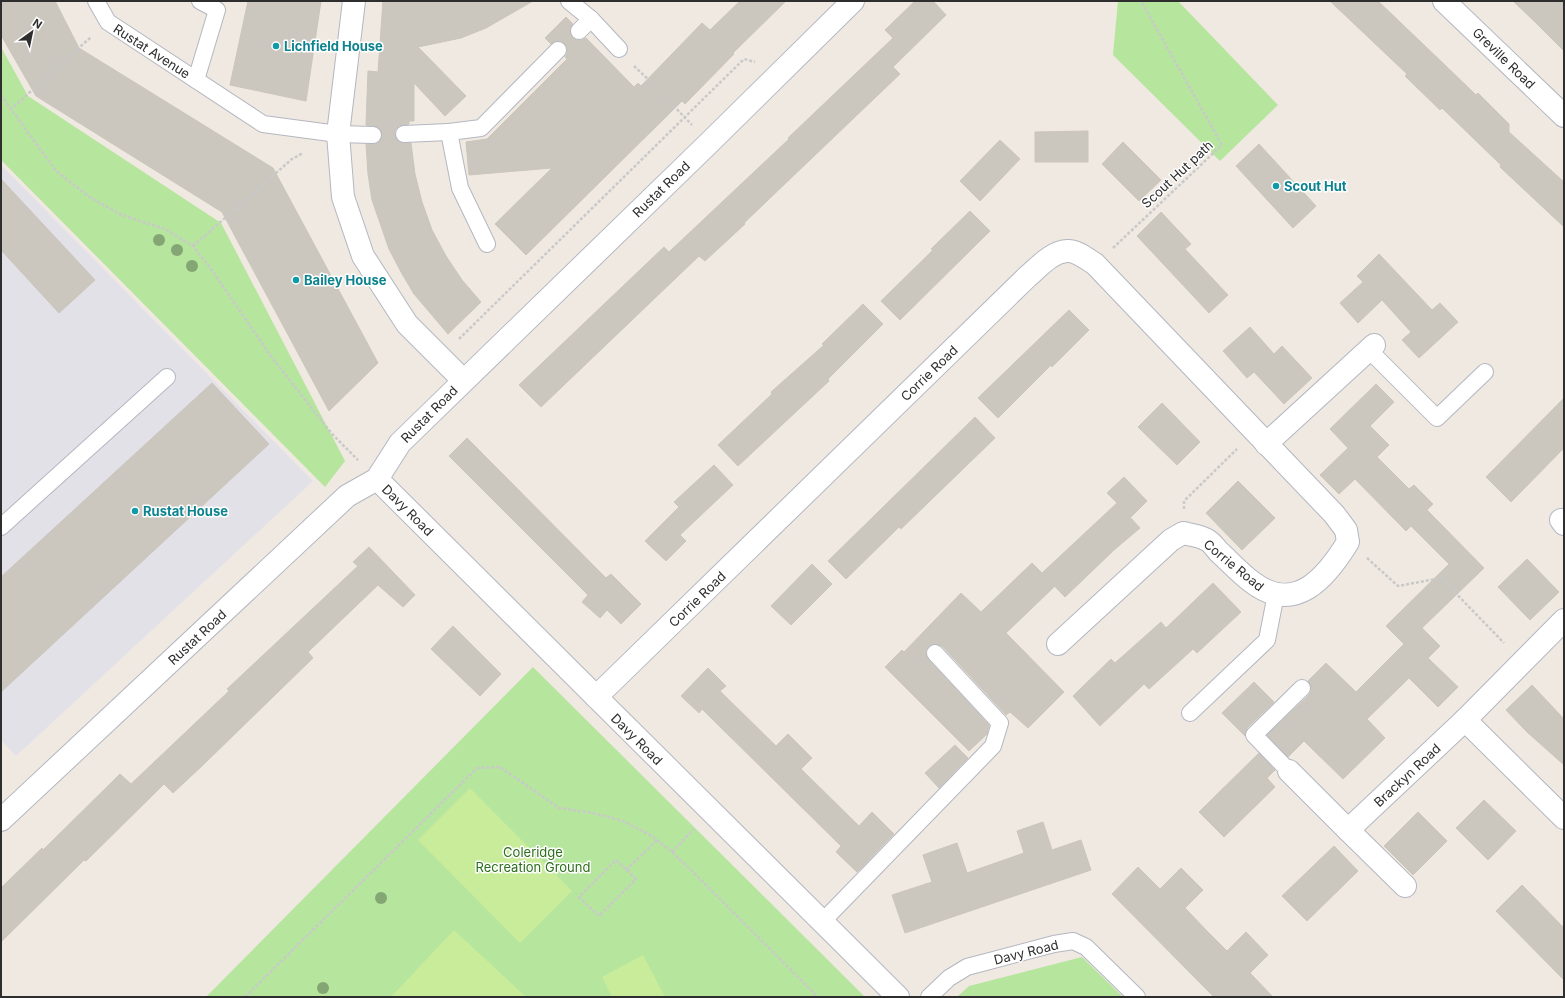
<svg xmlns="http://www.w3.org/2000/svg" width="1565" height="998" viewBox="0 0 1565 998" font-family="Inter,sans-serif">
	<rect width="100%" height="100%" fill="#efe9e1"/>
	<path fill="#e3e1e8" d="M1 165 313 481 16 756 1 740Z"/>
	<g fill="#b6e59e">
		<path d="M1118 1H1178L1278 105 1220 161 1113 55Z"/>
		<path d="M1 47 28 96 221 223 345 461 325 487 1 160Z"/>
		<path d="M533 667 865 997H206Z"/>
		<path d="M1082 957 1123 997H957L969 986Z"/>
	</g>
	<g fill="#c9ec9a">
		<path d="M470 788 572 891 520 943 418 840Z"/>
		<path d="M454 930 526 997H391Z"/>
		<path d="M643 955 665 997H612L602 977Z"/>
	</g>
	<g fill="#cbc7bf" stroke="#cbc5ba">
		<path d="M1 1H55L79 48 273 168 378 363 329 411 222 212 36 96 1 35Z"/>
		<path d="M248 1H321L306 101 230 85Z"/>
		<path d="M383 1H533L486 28 461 38 418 47 466 96 445 116 414 83V121H409V124L399 126 395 130V135L399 142 411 143 415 174 422 202 432 230 446 256 462 280 481 302 448 334 414 294 401 272 389 249 372 200 368 174 366 144 378 143 381 140 382 135 381 130 378 127 366 125 367 97 368 71 378 72Z"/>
		<path d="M740 1H786L733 53 734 54 685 104 682 101 526 255 495 224 552 168 469 175 466 142 487 139 567 59 565 57 567 53V48L564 43 556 41 551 44 545 38 566 17 573 24 570 29 572 37 577 40H582L586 38 634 87 638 83 641 86 702 23 710 30Z"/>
		<path d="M915 1H933L946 15 893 67 900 74 744 223 745 224 705 261 699 256 541 407 519 385 664 247 669 252 789 139 788 138 893 38 885 30Z"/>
		<path d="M1330 1H1378L1447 67 1476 95 1478 93 1509 124V132L1564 182V227L1500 167 1501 165 1442 108 1440 110 1405 76 1407 74Z"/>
		<path d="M1513 1H1564V51L1534 21Z"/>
		<path d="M1088 131V162H1035V132Z"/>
		<path d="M1000 140 1020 159 980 201 960 181Z"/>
		<path d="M1123 142 1161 180 1139 201 1102 164Z"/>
		<path d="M1259 144 1316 206 1293 228 1236 166Z"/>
		<path d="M1 179 95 280 59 313 1 250Z"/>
		<path d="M970 211 990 231 900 320 881 301 933 250 931 249Z"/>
		<path d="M1161 212 1191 244 1185 249 1228 295 1209 313 1137 236Z"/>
		<path d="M1379 254 1432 310 1440 303 1458 322 1419 358 1402 340 1411 332 1382 300 1358 323 1340 303 1363 282 1357 276Z"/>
		<path d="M863 304 883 324 828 379 829 381 738 466 718 445 772 394 771 392 824 345 822 344Z"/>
		<path d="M1069 310 1089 330 1052 367 1051 365 998 418 978 398Z"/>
		<path d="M1250 327 1274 354 1282 346 1312 378 1284 404 1254 372 1247 378 1223 351Z"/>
		<path d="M212 383 269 444 1 692V577Z"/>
		<path d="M1376 384 1394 402 1370 426 1389 445 1377 457 1409 489 1414 485 1433 504 1427 510 1484 568 1422 628 1440 646 1428 658 1458 687 1438 707 1409 678 1367 719 1385 738 1343 779 1304 741 1288 757 1267 735 1309 695 1311 691V686L1308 681 1326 663 1356 692 1404 644 1386 626 1449 564 1411 526 1406 531 1355 479 1339 494 1320 475 1348 448 1330 429Z"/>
		<path d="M1564 398V448L1511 502 1486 477Z"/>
		<path d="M1162 403 1200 442 1177 465 1138 427Z"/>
		<path d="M975 417 995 438 901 529 899 527 846 579 828 561Z"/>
		<path d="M467 438 606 578 611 574 641 604 621 624 607 610 600 618 582 602 588 595 449 456Z"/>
		<path d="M714 465 733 485 680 535 686 541 666 561 645 541 679 507 674 502Z"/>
		<path d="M1124 477 1147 501 1131 517 1107 493Z"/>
		<path d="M1238 481 1275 518 1242 550 1206 513Z"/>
		<path d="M1117 503 1140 528 1114 550 1065 597 1042 573Z"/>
		<path d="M369 547 415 595 403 607 378 585 308 652 313 658 203 765 173 793 164 784 86 861 84 860 1 942V888L42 848 43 850 120 774 131 784 229 691 227 689 358 566 353 562Z"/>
		<path d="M1527 559 1559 592 1530 620 1498 587Z"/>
		<path d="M1032 563 1055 586 1006 633 1064 692 1028 728 1010 712 1006 715 942 646 933 644 929 646 926 650V655L928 659 989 725 987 734 969 751 885 667 902 650 904 652 961 593 981 612Z"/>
		<path d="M812 564 832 584 791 625 771 606Z"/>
		<path d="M1213 583 1241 612 1197 653 1193 649 1149 689 1144 684 1100 726 1073 696 1111 659 1115 663 1161 622 1166 628Z"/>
		<path d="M453 626 501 674 480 696 431 649Z"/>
		<path d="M708 668 726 686 720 691 776 746 788 734 812 758 801 769 859 826 872 812 894 834 857 872 836 852 841 846 702 709 699 713 681 696Z"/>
		<path d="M1254 682 1274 702 1247 728 1245 736 1222 713Z"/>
		<path d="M1532 685 1564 719V765L1527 732 1506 710Z"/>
		<path d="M955 745 968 758 939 788 925 773Z"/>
		<path d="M1259 753 1275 770 1267 778 1275 787 1224 837 1199 812Z"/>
		<path d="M1484 800 1516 831 1488 860 1456 828Z"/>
		<path d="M1418 812 1447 841 1413 875 1384 846Z"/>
		<path d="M1043 822 1052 850 1081 840 1091 870 905 933 892 895 932 882 923 855 957 843 967 873 1024 853 1017 831Z"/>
		<path d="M1334 846 1358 871 1307 921 1282 896Z"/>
		<path d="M1138 867 1160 889 1181 868 1203 890 1185 908 1206 930 1227 951 1246 932 1268 955 1250 973 1273 997H1214L1112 894Z"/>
		<path d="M1522 885 1564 928V980L1496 911Z"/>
	</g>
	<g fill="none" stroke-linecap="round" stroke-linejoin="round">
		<defs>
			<g id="service">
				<path d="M96 1 108 22 263 124 338 134 373 135"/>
				<path d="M569 1 591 19 619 49"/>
				<path d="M579 31 591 19"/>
				<path d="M196 80 217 10 200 1"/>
				<path d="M404 134 449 132"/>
				<path d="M487 244 460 188 449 132 481 128 558 50"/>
				<path d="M1369 350 1437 418 1485 372"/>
				<path d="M1 527 167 377"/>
				<path d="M1190 713 1267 640 1276 594"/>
				<path d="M1289 771 1254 735 1302 688"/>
				<path d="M822 922 993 746 1000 723 935 653"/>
				<path d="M929 997 949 978 967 967 1054 944 1073 941 1086 947 1137 997"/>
			</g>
			<g id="minor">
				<path d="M354 1 338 134 343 197 363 256 407 324 463 380"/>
				<path d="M1444 1 1564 116"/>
				<path d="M1266 444 1374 345"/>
				<path d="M377 479 898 997"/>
				<path d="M1561 520 1564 524"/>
				<path d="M596 697 1027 277C1038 268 1051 252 1067 251 1076 250 1087 259 1095 264L1334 514 1346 530 1348 542C1326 578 1295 615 1252 582 1240 573 1229 561 1218 551 1215 547 1211 542 1207 540 1201 536 1191 535 1183 533L1171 540 1058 644"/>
				<path d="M1465 720 1564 818"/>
				<path d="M1289 771 1348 830"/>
				<path d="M1 820 347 496 377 479 400 443 710 142 853 1"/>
				<path d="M1405 886 1348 830 1465 720 1564 620"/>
			</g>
		</defs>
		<use href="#service" stroke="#b4b7c1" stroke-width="18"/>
		<use href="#minor" stroke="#b4b7c1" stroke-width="24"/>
		<g stroke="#c9c9c9" stroke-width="2.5" stroke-dasharray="3 2" stroke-linecap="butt">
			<path d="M634 66 651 82"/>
			<path d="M1 95 56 171 91 198 122 215 165 229 193 246 211 269 270 355 332 434 358 460"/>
			<path d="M670 102 692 125"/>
			<path d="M10 110 91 37"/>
			<path d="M193 246 292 159 303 153"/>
			<path d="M1113 248 1222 145 1141 1"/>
			<path d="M459 339 744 59 755 62"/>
			<path d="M1184 509V501L1237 449"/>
			<path d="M1367 558 1398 586 1441 578 1504 643"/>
			<path d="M672 852 694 829"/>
			<path d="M616 860 636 879 599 916 579 897Z"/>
			<path d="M626 870 657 840"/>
			<path d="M245 997 477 768 500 767 559 808 593 813 623 821 652 836 672 852 693 872 818 997"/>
		</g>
		<use href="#service" stroke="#fff" stroke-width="16"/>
		<use href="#minor" stroke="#fff" stroke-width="22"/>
	</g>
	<g fill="#84a574">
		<circle cx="159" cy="240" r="6"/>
		<circle cx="177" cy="250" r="6"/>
		<circle cx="192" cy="266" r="6"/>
		<circle cx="381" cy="898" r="6"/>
		<circle cx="323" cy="988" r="6"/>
	</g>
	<g fill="#0f9aa8" stroke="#fff" stroke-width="1.5">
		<circle cx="276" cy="46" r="4"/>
		<circle cx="1276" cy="186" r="4"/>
		<circle cx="296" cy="280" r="4"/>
		<circle cx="135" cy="511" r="4"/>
	</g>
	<g text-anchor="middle" stroke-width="3" stroke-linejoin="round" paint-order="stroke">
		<g font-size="13" font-weight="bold" fill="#0d838f" stroke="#fff" text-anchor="start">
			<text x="284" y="51">Lichfield House</text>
			<text x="1284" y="191">Scout Hut</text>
			<text x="304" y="285">Bailey House</text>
			<text x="143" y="516">Rustat House</text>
		</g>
		<g font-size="13" fill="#2e2e2e" stroke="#fff">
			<text transform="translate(152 51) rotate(33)" y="5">Rustat Avenue</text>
			<text transform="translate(1504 58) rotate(44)" y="5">Greville Road</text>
			<text transform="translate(1177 174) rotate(-43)" y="5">Scout Hut path</text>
			<text transform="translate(661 189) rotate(-44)" y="5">Rustat Road</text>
			<text transform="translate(929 373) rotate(-44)" y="5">Corrie Road</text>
			<text transform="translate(429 414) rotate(-45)" y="5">Rustat Road</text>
			<text transform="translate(408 510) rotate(45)" y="5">Davy Road</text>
			<text transform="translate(1234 565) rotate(39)" y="5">Corrie Road</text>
			<text transform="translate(697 599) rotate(-44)" y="5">Corrie Road</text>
			<text transform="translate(197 637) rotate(-43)" y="5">Rustat Road</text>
			<text transform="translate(637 739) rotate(45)" y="5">Davy Road</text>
			<text transform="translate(1407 775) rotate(-43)" y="5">Brackyn Road</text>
			<text transform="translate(1026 952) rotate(-14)" y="5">Davy Road</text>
		</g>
		<g font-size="13" fill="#2c6e1b" stroke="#fff">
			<text x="533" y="857">Coleridge<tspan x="533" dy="15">Recreation Ground</tspan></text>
		</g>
	</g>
	<rect width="1565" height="998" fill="none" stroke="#2e2e2e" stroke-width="4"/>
	<g transform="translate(32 32) rotate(33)" stroke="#ffffff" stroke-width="3" paint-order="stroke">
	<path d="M0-3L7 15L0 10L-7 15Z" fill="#2e2e2e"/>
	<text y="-6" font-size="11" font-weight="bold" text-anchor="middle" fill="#2e2e2e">N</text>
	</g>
</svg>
